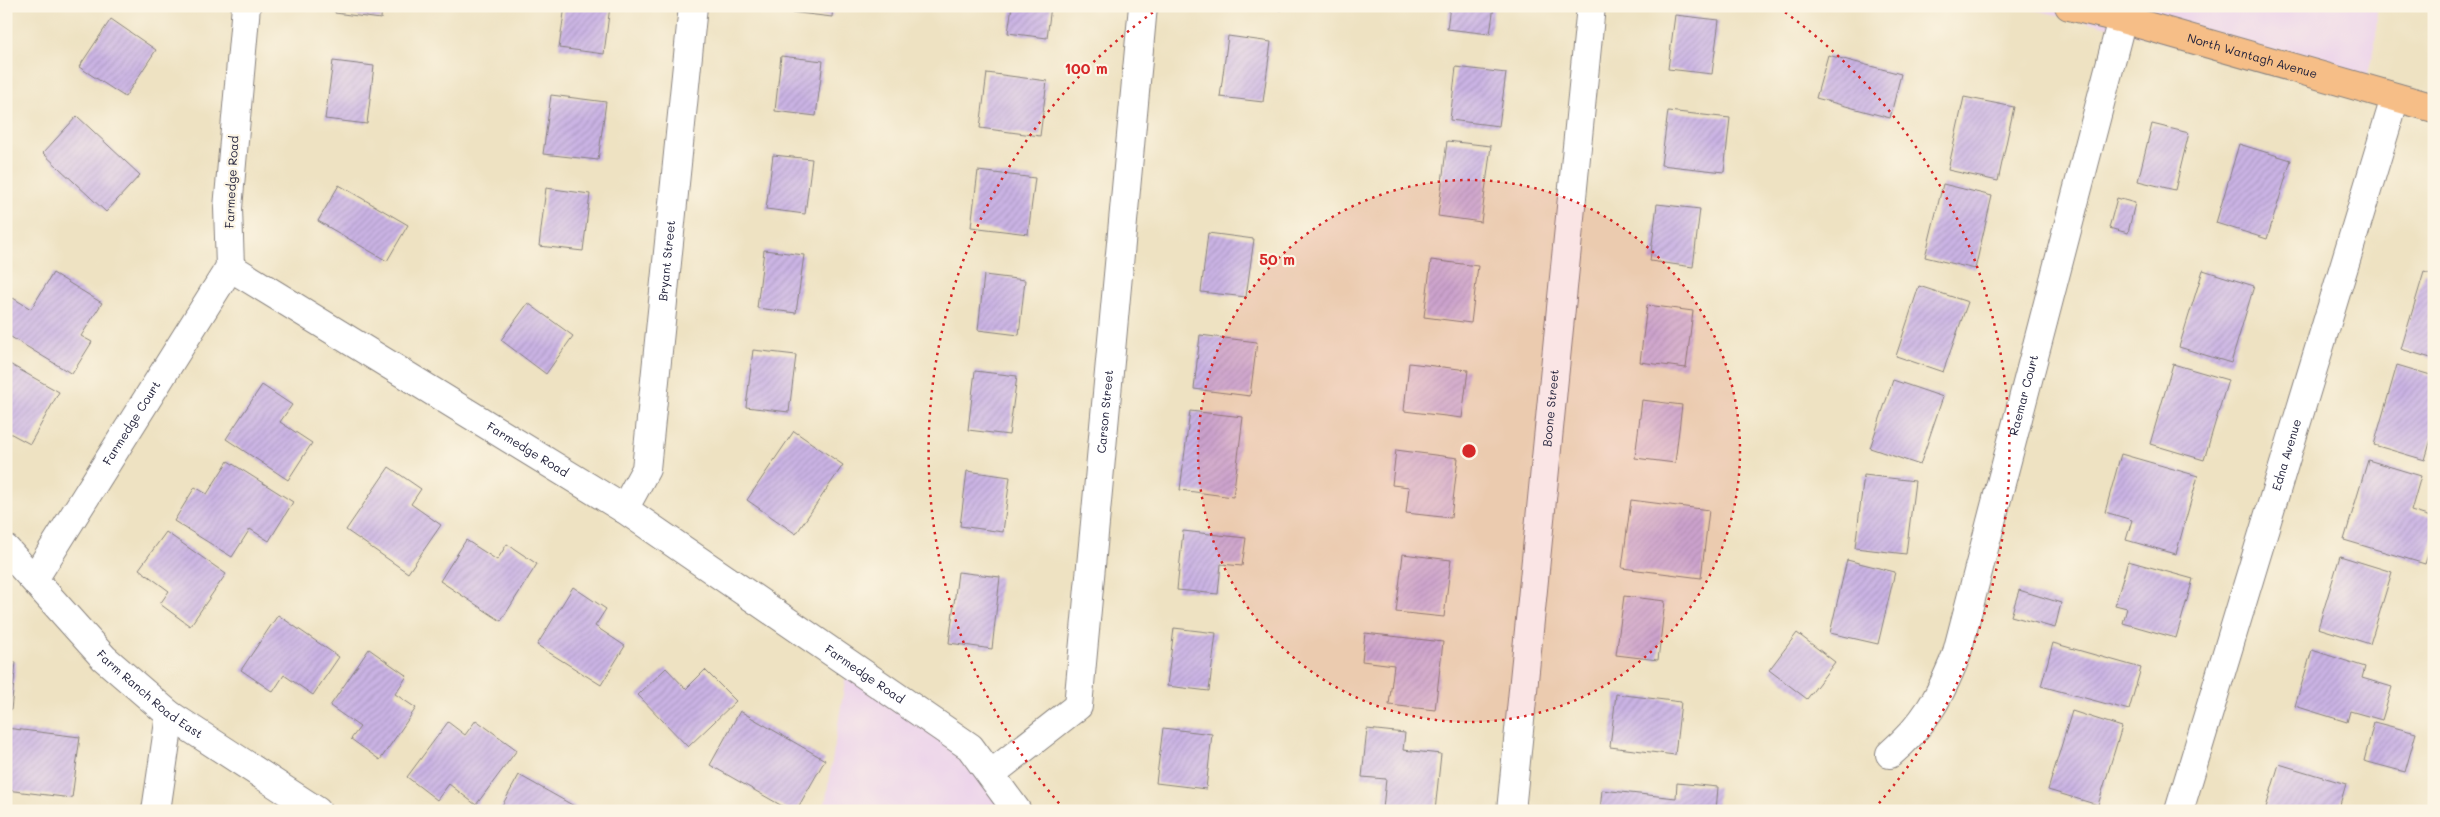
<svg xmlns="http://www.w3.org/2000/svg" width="2440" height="817" viewBox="0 0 2440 817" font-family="Mali,sans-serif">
	<defs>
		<pattern id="building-hatch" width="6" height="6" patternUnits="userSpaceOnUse" patternTransform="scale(1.25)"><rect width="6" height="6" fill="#cab3e4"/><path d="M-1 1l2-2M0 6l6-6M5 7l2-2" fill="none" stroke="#ad9ac4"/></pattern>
	</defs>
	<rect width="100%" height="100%" fill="#fcf5e5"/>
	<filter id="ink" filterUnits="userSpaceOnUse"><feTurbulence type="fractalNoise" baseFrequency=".02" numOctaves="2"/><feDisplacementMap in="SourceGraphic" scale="10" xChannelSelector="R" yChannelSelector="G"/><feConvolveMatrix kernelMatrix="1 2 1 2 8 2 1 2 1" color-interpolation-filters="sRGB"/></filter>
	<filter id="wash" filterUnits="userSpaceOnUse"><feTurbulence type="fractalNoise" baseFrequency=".0096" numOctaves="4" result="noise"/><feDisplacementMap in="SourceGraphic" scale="20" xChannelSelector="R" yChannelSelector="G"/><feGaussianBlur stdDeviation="1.12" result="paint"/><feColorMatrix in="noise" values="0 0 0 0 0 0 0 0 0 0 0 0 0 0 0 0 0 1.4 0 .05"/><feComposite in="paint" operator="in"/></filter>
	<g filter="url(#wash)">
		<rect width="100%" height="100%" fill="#eee2c2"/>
		<g fill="#ebd1eb">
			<path d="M2018 6H2377L2376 38 2363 96 2101 25Z"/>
			<path d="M848 663 966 749 1010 811H824Z"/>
		</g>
		<g id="blocks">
			<g fill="url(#building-hatch)">
				<path d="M336 6H382L381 19 335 13Z"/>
				<path d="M565 6H610L604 54 559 48Z"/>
				<path d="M783 6H833L832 17 782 11Z"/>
				<path d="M1012 6H1051L1047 38 1008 33Z"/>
				<path d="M1256 6H1281V10Z"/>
				<path d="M1450 6H1494L1490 34 1447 29Z"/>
				<path d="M1675 15 1719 20 1712 74 1668 69Z"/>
				<path d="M111 19 156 50 125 97 79 67Z"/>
				<path d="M1228 36 1271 42 1263 102 1220 97Z"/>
				<path d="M1828 55 1901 74 1890 118 1816 98Z"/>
				<path d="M781 56 823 61 816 116 775 111Z"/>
				<path d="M333 61 374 66 367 124 325 119Z"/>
				<path d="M1456 67 1506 73 1499 126 1450 120Z"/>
				<path d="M987 73 1047 81 1040 136 980 128Z"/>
				<path d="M551 95 606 102 598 160 543 154Z"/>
				<path d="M1964 97 2014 107 1998 181 1948 170Z"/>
				<path d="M1668 111 1730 118 1724 172 1661 165Z"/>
				<path d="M77 116 140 175 106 212 43 153Z"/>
				<path d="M2152 124 2189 133 2175 190 2138 181Z"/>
				<path d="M1447 141 1491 146 1481 222 1438 216Z"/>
				<path d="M2239 144 2291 160 2267 239 2216 223Z"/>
				<path d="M773 155 812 159 805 214 766 209Z"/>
				<path d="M978 171 1035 178 1028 234 971 227Z"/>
				<path d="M1943 184 1992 196 1975 269 1925 257Z"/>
				<path d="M339 185 408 225 387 261 318 221Z"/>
				<path d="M546 188 590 194 583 251 539 246Z"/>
				<path d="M2117 198 2135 203 2128 233 2109 228Z"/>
				<path d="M1657 204 1700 209 1693 267 1650 261Z"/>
				<path d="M1208 233 1254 239 1246 297 1201 292Z"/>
				<path d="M764 250 804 255 796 313 757 308Z"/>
				<path d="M1431 260 1478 266 1471 323 1424 317Z"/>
				<path d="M2203 270 2254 286 2231 363 2179 347Z"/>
				<path d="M2424 272 2434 275V359L2401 349Z"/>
				<path d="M53 273 102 303 81 336 92 342 72 374 6 334V310L13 298 31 309Z"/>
				<path d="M984 275 1025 280 1019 335 978 330Z"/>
				<path d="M1919 286 1968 302 1943 372 1896 356Z"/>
				<path d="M528 303 573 336 546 374 501 340Z"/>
				<path d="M1647 305 1693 311 1686 368 1640 362Z"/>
				<path d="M1200 335 1257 342 1250 396 1194 389Z"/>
				<path d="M753 350 796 355 789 412 746 407Z"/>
				<path d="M6 362 59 392 30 444 6 431Z"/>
				<path d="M1409 363 1468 370 1462 418 1404 411Z"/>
				<path d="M2173 364 2228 380 2204 460 2150 444Z"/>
				<path d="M2397 365 2434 376V429L2425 460 2374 445Z"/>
				<path d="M975 371 1017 376 1009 435 968 430Z"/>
				<path d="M1893 380 1943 397 1920 465 1870 448Z"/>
				<path d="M262 385 292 405 280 422 312 443 288 480 226 439Z"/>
				<path d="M1642 400 1682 405 1675 463 1635 458Z"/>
				<path d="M1190 411 1243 417 1233 497 1180 490Z"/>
				<path d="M794 431 843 465 796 534 747 500Z"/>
				<path d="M1396 450 1458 458 1451 518 1406 513 1409 487 1392 485Z"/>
				<path d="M2121 454 2198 476 2176 554 2126 540 2132 520 2105 512Z"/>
				<path d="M2368 460 2421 476 2411 511 2434 518V536L2425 564 2344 540Z"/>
				<path d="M228 461 293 502 269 541 250 529 232 557 174 521 195 487 207 494Z"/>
				<path d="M389 467 421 489 411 504 441 525 408 573 346 530Z"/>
				<path d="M967 471 1010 477 1003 532 960 526Z"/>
				<path d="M1864 475 1915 481 1906 554 1855 548Z"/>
				<path d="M1631 500 1709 510 1701 578 1622 568Z"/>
				<path d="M1183 531 1246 538 1242 566 1221 564 1218 594 1177 590Z"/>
				<path d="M166 532 226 574 190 626 160 604 169 591 139 569Z"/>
				<path d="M466 540 497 560 507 544 537 564 501 621 440 581Z"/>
				<path d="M1403 554 1451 560 1444 617 1396 612Z"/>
				<path d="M2340 556 2392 572 2370 644 2318 628Z"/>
				<path d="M1847 560 1895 572 1878 644 1830 633Z"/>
				<path d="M2128 561 2193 579 2176 638 2123 623 2127 608 2115 605Z"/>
				<path d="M958 572 1000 577 992 649 949 643Z"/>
				<path d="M573 587 606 609 595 626 625 646 601 685 537 645Z"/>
				<path d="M2019 590 2061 603 2055 628 2011 616Z"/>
				<path d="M1624 596 1665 601 1658 660 1616 655Z"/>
				<path d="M278 615 339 657 313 695 284 675 273 692 241 670Z"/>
				<path d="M1174 628 1216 633 1209 691 1167 686Z"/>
				<path d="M1365 633 1443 642 1435 710 1389 705 1394 665 1362 661Z"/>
				<path d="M1797 633 1835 662 1807 699 1769 670Z"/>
				<path d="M2053 643 2141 668 2129 710 2041 686Z"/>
				<path d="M369 649 407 676 395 694 416 708 380 760 351 739 360 727 330 706Z"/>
				<path d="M2312 650 2365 667 2362 678 2392 687 2382 720 2350 711 2347 722 2295 706Z"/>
				<path d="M6 661 16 662 11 710 6 709Z"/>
				<path d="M666 668 686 689 705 670 736 701 688 747 638 695Z"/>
				<path d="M1616 694 1681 702 1675 755 1610 747Z"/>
				<path d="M740 711 825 760 796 811H791L710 765Z"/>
				<path d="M2072 711 2122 727 2098 805 2048 790Z"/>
				<path d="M476 720 517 750 476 805 449 784 437 800 407 777 448 722 465 735Z"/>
				<path d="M2374 722 2416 733 2405 772 2364 761Z"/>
				<path d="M6 728 80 737 72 798 6 790Z"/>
				<path d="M1163 728 1212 734 1206 789 1156 783Z"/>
				<path d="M1367 729 1405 733 1403 750 1441 754 1435 811 1383 809 1386 779 1362 777Z"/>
				<path d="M2279 764 2346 784 2338 811H2265Z"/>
				<path d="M519 775 583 811H499Z"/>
				<path d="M1677 783 1718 787 1716 811H1600L1602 790 1676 798Z"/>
				<path d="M2043 806 2056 810V811H2041Z"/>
			</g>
		</g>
	</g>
	<g filter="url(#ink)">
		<use href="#blocks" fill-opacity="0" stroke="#88827e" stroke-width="1"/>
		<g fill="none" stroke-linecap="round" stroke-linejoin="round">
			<defs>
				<g id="minor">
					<path id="s1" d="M246 6 228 208 230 267 624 509 970 747 1017 811"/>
					<path id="s2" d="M624 509 646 469 693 6"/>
					<path id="s3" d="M6 549 104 658 170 715 317 811"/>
					<path id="s4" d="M34 579 230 267"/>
					<path id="s5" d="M1890 754C1926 723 1939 698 1956 656L2122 19"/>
					<path id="s6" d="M991 774 1078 706 1143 6"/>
					<path d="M156 811 170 715"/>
					<path id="s7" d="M1511 811 1591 6"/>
					<path id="s8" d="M2179 811 2395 98"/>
				</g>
				<g id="major">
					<path id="s9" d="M2069 6 2122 19 2434 108"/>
				</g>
			</defs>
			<use href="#minor" stroke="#88827e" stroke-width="30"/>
			<use href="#major" stroke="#88827e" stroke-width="30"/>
			<use href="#minor" stroke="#fff" stroke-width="28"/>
			<use href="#major" stroke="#f6be87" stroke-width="28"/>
		</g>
	</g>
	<circle cx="1469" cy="451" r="271" fill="#d62828" fill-opacity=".12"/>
	<g fill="none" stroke="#d62828" stroke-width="2.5" stroke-dasharray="2.5 5">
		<circle cx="1469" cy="451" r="271"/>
		<path d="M1064 809A541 541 0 0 1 1159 8M1779 8A541 541 0 0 1 1874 809"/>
	</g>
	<g text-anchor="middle" stroke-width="4.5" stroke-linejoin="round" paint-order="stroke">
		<g font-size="12" fill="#22223b" stroke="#fcf5e5">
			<text dy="4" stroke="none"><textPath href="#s9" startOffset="190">North Wantagh Avenue</textPath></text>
			<text transform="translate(232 182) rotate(-87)" y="4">Farmedge Road</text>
			<text dy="4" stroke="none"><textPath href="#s2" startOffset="255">Bryant Street</textPath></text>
			<text dy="4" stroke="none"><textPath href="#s5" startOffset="389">Raemar Court</textPath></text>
			<text dy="4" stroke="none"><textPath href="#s7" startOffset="405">Boone Street</textPath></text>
			<text dy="4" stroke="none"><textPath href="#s6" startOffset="406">Carson Street</textPath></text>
			<text dy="4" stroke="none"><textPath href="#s4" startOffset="184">Farmedge Court</textPath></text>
			<text dy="4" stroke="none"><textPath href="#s1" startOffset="611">Farmedge Road</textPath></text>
			<text dy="4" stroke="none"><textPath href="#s8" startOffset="372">Edna Avenue</textPath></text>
			<text dy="4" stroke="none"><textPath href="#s1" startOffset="1016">Farmedge Road</textPath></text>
			<text dy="4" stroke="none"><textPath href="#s3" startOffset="205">Farm Ranch Road East</textPath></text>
		</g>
	</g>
	<circle cx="1469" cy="451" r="8" fill="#d62828" stroke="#fcf5e5" stroke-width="2.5"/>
	<g font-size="15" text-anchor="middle" font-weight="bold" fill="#d62828" stroke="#fcf5e5" stroke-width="4.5" stroke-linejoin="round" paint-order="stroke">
		<text x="1086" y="74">100 m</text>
		<text x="1277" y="265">50 m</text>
	</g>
	<rect width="2440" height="817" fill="none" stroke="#fcf5e5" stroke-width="25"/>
</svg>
